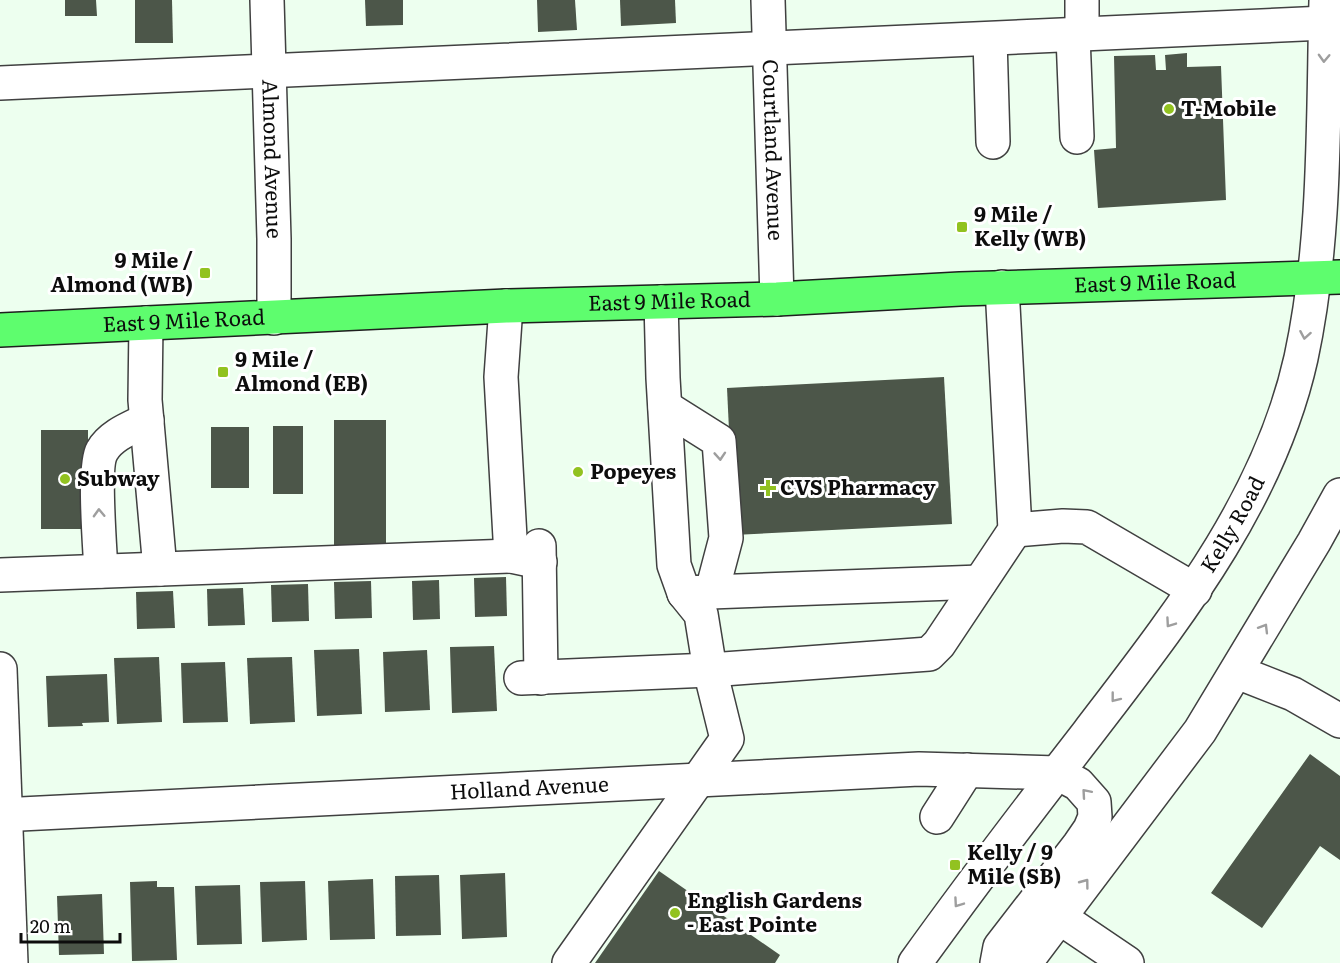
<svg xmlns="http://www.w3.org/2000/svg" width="1340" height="963" viewBox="0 0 1340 963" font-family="Literata,serif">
	<rect width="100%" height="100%" fill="#edffef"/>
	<g fill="#4c5649">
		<path d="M65 0H96L97 16H65Z"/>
		<path d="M135 0H172L173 43H135Z"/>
		<path d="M365 0H403V25L366 26Z"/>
		<path d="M537 0H575L577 30 538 32Z"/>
		<path d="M620 0H675L676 23 621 26Z"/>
		<path d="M1187 53V67L1221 66 1226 200 1098 208 1094 150 1116 148 1114 56 1155 55 1156 70H1166L1165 55Z"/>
		<path d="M944 377 952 524 734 535 727 388Z"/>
		<rect x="334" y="420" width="52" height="128"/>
		<rect x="273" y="426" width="30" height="68"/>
		<rect x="211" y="427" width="38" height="61"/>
		<rect x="41" y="430" width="47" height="99"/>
		<path d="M506 577 507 616 475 617 474 578Z"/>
		<path d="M439 580 440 619 413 620 412 581Z"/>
		<path d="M371 581 372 618 335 619 334 582Z"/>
		<path d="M308 584 309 621 272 622 271 585Z"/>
		<path d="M243 588 245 625 208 626 207 589Z"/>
		<path d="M173 591 175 628 137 629 136 592Z"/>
		<path d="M494 646 497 711 452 713 450 647Z"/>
		<path d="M359 649 362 714 317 716 314 650Z"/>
		<path d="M427 650 430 710 385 712 383 652Z"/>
		<path d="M159 657 162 722 117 724 114 658Z"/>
		<path d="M292 657 295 722 250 724 247 658Z"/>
		<path d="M225 662 228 722 183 723 181 663Z"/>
		<path d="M107 674 109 722 82 723 83 726 48 727 46 676Z"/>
		<path d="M1310 754 1340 776V860L1320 846 1262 928 1211 893Z"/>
		<path d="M659 871 780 955 775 963H595Z"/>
		<path d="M505 873 507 937 462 939 460 875Z"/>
		<path d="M439 875 441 935 396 936 395 876Z"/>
		<path d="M373 879 375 939 330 940 328 881Z"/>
		<path d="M157 881V887H174L177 960 132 961 130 882Z"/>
		<path d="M305 881 307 940 262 942 260 882Z"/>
		<path d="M240 885 242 944 197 945 195 886Z"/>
		<path d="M102 894 104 954 59 955 57 896Z"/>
	</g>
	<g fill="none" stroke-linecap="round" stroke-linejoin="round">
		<defs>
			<g id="minor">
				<path id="s1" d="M267 0 274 239V318"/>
				<path id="s2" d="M768 0 777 299"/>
				<path d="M1082 0V35"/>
				<path d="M1073 36 1077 137"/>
				<path d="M990 39 993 142"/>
				<path d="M0 83C442 61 884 46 1325 23"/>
				<path d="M506 306 501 377 511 556 540 562"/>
				<path d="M146 323 145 400 160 569"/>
				<path d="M665 407 719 441 726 538 712 591"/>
				<path d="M1015 530 1063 526 1087 527 1195 590"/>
				<path d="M539 546 541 678"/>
				<path d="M101 571C100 549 93 466 102 451 111 435 131 428 147 420"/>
				<path d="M0 575 511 556"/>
				<path d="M684 593 980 582"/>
				<path d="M0 669 11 963"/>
				<path d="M1237 672 1293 694 1340 721"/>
				<path d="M521 678 710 670 929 654 939 644 1015 530 1002 287"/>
				<path id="s3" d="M0 815 919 769 1057 773 1078 784 1094 802 1095 817 1090 829 1079 845 1000 947 997 963"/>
				<path d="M937 817 967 770"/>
				<path d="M1059 917 1127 963"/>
				<path d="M569 963 727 739 710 670 701 614 684 593 674 565 663 378 661 302"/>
				<path id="s4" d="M915 963C971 885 1029 809 1088 733 1175 619 1269 502 1301 358 1326 242 1323 120 1326 1"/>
				<path d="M1025 963 1200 731 1314 542 1340 495"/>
			</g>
			<g id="major">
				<path id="s5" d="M0 330 506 306 777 299 960 289 1340 277"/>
			</g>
		</defs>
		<use href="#minor" stroke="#404040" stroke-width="36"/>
		<use href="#major" stroke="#1e1e1e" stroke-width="36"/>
		<use href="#minor" stroke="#fff" stroke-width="33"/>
		<use href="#major" stroke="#5efd6e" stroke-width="33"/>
	</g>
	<defs><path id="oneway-chevron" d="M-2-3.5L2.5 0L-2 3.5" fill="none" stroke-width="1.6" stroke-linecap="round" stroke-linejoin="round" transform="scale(1.5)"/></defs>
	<g stroke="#9e9e9e">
		<use href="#oneway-chevron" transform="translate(1324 58) rotate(92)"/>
		<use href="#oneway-chevron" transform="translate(1305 335) rotate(100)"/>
		<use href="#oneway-chevron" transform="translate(720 456) rotate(86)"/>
		<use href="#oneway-chevron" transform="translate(99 513) rotate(-92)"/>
		<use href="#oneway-chevron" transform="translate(1170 623) rotate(125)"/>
		<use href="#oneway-chevron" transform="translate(1264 628) rotate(-59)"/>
		<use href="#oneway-chevron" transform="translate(1115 698) rotate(128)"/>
		<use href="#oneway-chevron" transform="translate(1086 793) rotate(-131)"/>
		<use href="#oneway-chevron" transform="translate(1085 883) rotate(-53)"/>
		<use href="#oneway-chevron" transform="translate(958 903) rotate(125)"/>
	</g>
	<g fill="#92c220" stroke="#fff" stroke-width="2">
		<circle cx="1169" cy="109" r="6"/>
		<rect x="956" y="221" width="12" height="12" rx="3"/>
		<rect x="199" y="267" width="12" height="12" rx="3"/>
		<rect x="217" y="366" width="12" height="12" rx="3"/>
		<circle cx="578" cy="472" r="6"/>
		<circle cx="65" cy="479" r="6"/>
		<path d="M765 479h6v6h6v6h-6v6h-6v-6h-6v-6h6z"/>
		<rect x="949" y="859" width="12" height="12" rx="3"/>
		<circle cx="675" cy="913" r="6"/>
	</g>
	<g text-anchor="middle" stroke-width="6" stroke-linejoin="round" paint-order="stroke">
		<g font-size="21" font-weight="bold" fill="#0d0d0d" stroke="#fff" text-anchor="start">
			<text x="1181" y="116">T-Mobile</text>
			<text x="974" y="222">9 Mile /<tspan x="974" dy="24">Kelly (WB)</tspan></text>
			<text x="193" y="268" text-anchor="end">9 Mile /<tspan x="193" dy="24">Almond (WB)</tspan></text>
			<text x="235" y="367">9 Mile /<tspan x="235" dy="24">Almond (EB)</tspan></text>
			<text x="590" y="479">Popeyes</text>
			<text x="77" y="486">Subway</text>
			<text x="780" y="495">CVS Pharmacy</text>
			<text x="967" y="860">Kelly / 9<tspan x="967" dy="24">Mile (SB)</tspan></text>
			<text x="687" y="908">English Gardens<tspan x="687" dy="24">- East Pointe</tspan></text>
		</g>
		<g font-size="21" fill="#0d0d0d" stroke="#fff">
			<text dy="7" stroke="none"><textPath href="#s2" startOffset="150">Courtland Avenue</textPath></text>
			<text dy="7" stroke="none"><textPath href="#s1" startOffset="159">Almond Avenue</textPath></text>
			<text dy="7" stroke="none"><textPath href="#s5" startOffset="1156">East 9 Mile Road</textPath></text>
			<text dy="7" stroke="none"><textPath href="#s5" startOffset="670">East 9 Mile Road</textPath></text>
			<text dy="7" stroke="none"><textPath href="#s5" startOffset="184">East 9 Mile Road</textPath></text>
			<text dy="7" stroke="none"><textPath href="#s4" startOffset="542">Kelly Road</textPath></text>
			<text dy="7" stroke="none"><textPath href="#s3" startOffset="530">Holland Avenue</textPath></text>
		</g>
	</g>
	<path d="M21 933v9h99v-9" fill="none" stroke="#0d0d0d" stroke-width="3"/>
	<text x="30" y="933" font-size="18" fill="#0d0d0d" stroke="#ffffff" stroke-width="4.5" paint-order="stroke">20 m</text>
</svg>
